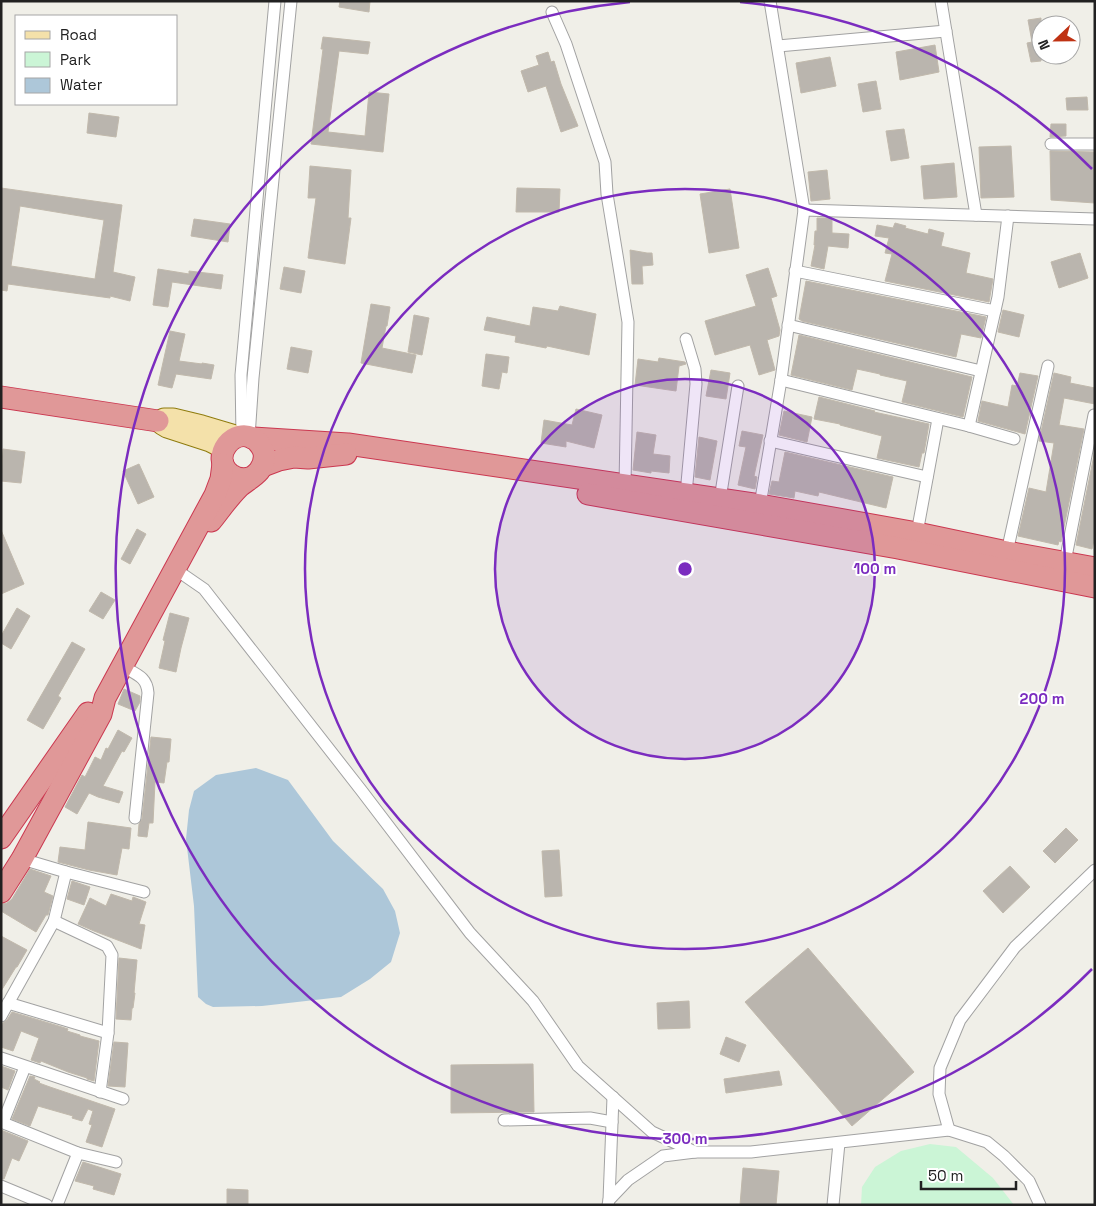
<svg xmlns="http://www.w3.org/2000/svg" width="1096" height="1206" viewBox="0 0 1096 1206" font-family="'Space Grotesk',sans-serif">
	<rect width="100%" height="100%" fill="#f0efe8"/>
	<path fill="#cbf5d6" d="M930 1144 956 1147 993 1178 1014 1205H861L862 1187 875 1167 901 1151Z"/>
	<path fill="#adc7d9" d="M256 768 288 780 333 841 383 889 395 911 400 933 391 962 370 979 341 997 262 1006 213 1007 206 1004 198 997 194 906 186 839 189 810 194 791 216 775Z"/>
	<g fill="#bab5ae" stroke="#c1b9ac" fill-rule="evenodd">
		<path d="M340 1H370L369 12 339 7Z"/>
		<path d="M1041 18V61L1031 62 1027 43 1032 42 1028 20Z"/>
		<path d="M323 37 370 42 368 54 339 51 328 132 365 136 369 92 389 94 383 152 311 144 323 49H321Z"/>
		<path d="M935 45 939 72 900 80 896 52Z"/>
		<path d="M548 52 551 62 554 61 561 84 578 126 561 132 546 86 528 92 521 71 539 65 536 56Z"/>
		<path d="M830 57 836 86 801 93 796 63Z"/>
		<path d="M876 81 881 109 863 112 858 84Z"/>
		<path d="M1087 97 1088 110H1067L1066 98Z"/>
		<path d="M89 113 119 117 116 137 87 133Z"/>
		<path d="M1051 124H1066V136L1050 137Z"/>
		<path d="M904 129 909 158 891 161 886 131Z"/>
		<path d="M1011 146 1014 197 981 198 979 147Z"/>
		<path d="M1050 151 1095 152V203L1051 200Z"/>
		<path d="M954 163 957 197 924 199 921 166Z"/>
		<path d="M310 166 351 170 348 218H351L345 264 308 258 316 198H308Z"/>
		<path d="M827 170 830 199 811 201 808 172Z"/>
		<path d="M1 188 122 205 113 272 135 277 130 301 110 296V298L8 284 7 291 1 290ZM20 206 104 220 95 279 11 266Z"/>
		<path d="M517 188 560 189 559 212H516Z"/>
		<path d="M730 189 739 248 709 253 700 194Z"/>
		<path d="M817 218H832V233L849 234 848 248 828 246 824 269 811 266 815 245H814L815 231H817Z"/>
		<path d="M194 219 230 224 228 242 191 236Z"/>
		<path d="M895 223 906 226 905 228 928 234 929 229 944 233 941 246 970 253 966 273 993 279 989 302 885 281 892 254 885 253 889 238 875 236 877 225 893 228Z"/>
		<path d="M630 250 647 253H652L653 265 642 266 643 284H632Z"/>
		<path d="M1080 253 1088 278 1059 288 1051 262Z"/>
		<path d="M284 267 305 271 301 293 280 289Z"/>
		<path d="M768 268 777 296 771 298 780 330 779 336 767 340 775 370 759 375 750 345 715 355 705 321 756 306 746 275Z"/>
		<path d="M158 269 189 274V271L223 275 221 289 172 282 168 307 153 305Z"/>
		<path d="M806 281 986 317 981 338 961 334 956 357 802 321 799 319Z"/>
		<path d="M371 304 390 307 387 326H386L382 348 416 355 412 373 361 363Z"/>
		<path d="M560 306 596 314 589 355 547 346 546 348 515 342 516 336 484 330 487 317 530 326 533 307 558 311Z"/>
		<path d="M1003 310 1024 315 1019 337 998 332Z"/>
		<path d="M414 315 429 318 422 355 408 352Z"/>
		<path d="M170 331 185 334 179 361 202 364V363L214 365 211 379 176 374 172 388 158 385Z"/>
		<path d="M799 335 972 377 963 417 902 402 907 381 880 375V374L857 369 852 390 791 375Z"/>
		<path d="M291 347 312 351 308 373 287 369Z"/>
		<path d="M486 354 509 357 507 373 502 372 499 389 482 386Z"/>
		<path d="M659 358 685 362 686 364 679 366 676 391 635 385 638 359 658 362Z"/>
		<path d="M711 370 730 373 726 399 706 396Z"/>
		<path d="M1020 373 1038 376 1025 434 978 421 982 401 1008 407 1012 385 1017 386Z"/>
		<path d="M1054 373 1071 377 1070 383 1095 388V404L1064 398 1059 425 1084 429 1061 542 1059 541 1058 545 1018 536 1029 488 1046 492 1054 443 1039 441Z"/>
		<path d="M819 397 875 411 874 412 929 424 924 453H922L919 467 877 458 882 436 840 425V424L814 419Z"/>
		<path d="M576 409 602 415 594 448 566 441V447L541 443 544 420 572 425Z"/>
		<path d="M784 411 812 417 807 442 779 435Z"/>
		<path d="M742 431 763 435 754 476 757 477 755 489 738 485 746 447 739 446Z"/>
		<path d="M637 432 656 435 653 454 670 456 669 473 651 471V473L633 470Z"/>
		<path d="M699 437 717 441 710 480 695 477Z"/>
		<path d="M3 449 25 452 21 483 1 481Z"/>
		<path d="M1095 450V536L1092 549 1076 545Z"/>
		<path d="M785 452 893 477 886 508 819 492 818 496 795 491 794 498 769 494 772 481 779 482Z"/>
		<path d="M139 464 154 497 138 504 123 471Z"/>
		<path d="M137 529 146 534 130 564 121 559Z"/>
		<path d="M1 530 24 584 1 594Z"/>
		<path d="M101 592 115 600 103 619 89 611Z"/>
		<path d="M17 608 30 616 11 649 1 643V636Z"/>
		<path d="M170 613 189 618 181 648 176 672 159 668 165 641 163 640Z"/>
		<path d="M72 642 85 649 58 696 61 698 43 729 27 720Z"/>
		<path d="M124 689 140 696V702L135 711 118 704Z"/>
		<path d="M118 730 132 738 124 752 122 751 103 786 123 792 119 803 98 797 89 793 77 814 65 807 82 775 85 777 95 757 101 760 106 748 108 749Z"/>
		<path d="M151 737 171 739 169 762H167L164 783 155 782 153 823H149L147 837 138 836 139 824 142 819Z"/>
		<path d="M88 822 131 828 129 849 122 848 117 875 89 870 58 862 60 847 85 850Z"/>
		<path d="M1066 828 1078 840 1055 863 1043 851Z"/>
		<path d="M559 850 562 896 545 897 542 851Z"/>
		<path d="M1010 866 1030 887 1003 913 983 891Z"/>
		<path d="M30 869 51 876 44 892 53 896 48 915H46L36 932 1 911 2 904 7 903 12 899Z"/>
		<path d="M72 881 90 887 84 905 67 899Z"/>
		<path d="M111 894 132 901 133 897 146 902 139 924 145 925 141 949 94 931 78 924 90 898 106 906Z"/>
		<path d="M1 936 27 950 17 967H16L1 991Z"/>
		<path d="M808 948 914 1072 852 1126 745 1002Z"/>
		<path d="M119 958 137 960 134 993H135L133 1008H132L131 1020 116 1019Z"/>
		<path d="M689 1001 690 1028 658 1029 657 1003Z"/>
		<path d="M12 1012 62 1027 68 1029 67 1031 80 1035V1036L99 1041 94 1081 87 1079V1078L68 1072 41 1061 40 1063 31 1060 39 1038 21 1031 13 1051 1 1047V1027L3 1023 7 1020Z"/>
		<path d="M726 1037 746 1045 739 1062 720 1054Z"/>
		<path d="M114 1042 128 1043 125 1087 108 1086Z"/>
		<path d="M533 1064 534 1112 451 1113V1065Z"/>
		<path d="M1 1066 15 1071 8 1090 1 1087Z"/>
		<path d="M779 1071 782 1085 726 1093 724 1079Z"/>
		<path d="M30 1076 35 1077 34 1079 40 1082 39 1083 50 1087 115 1109 102 1147 86 1142 92 1125 89 1124 93 1111 88 1109 82 1121 72 1118 73 1116 38 1106 30 1126 12 1119Z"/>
		<path d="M1 1130 28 1141 19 1161 12 1158 4 1179H1Z"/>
		<path d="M83 1162 121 1174 114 1195 93 1189 94 1186 75 1181Z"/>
		<path d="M743 1168 779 1171 776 1205H740Z"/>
		<path d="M227 1189 248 1190V1205H227Z"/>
	</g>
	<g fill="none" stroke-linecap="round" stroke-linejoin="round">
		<defs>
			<g id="street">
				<path d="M770 1 804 210"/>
				<path d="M941 1 976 215"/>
				<path d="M552 12 566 44 605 162 607 194 628 322 625 485"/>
				<path d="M778 46 946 31"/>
				<path d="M1051 144H1095"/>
				<path d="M795 271 995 311"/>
				<path d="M788 325 981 371"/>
				<path d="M781 380 969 426 998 297 1008 216"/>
				<path d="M969 426 1014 439"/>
				<path d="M242 436 241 375 275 1"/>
				<path d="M249 437 253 378 291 1"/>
				<path d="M770 441 927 477"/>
				<path d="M686 494 696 384 695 369 686 339"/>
				<path d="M720 499 738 386"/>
				<path d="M760 505 781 380 804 210 1095 219"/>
				<path d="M917 533 938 419"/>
				<path d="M1007 552 1048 366"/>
				<path d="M1065 562 1094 415"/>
				<path d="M175 569 204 589 361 790 470 933 533 1001 578 1066 652 1132 695 1152H751L949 1130 987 1142 1004 1156 1029 1181 1040 1205"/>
				<path d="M122 666C135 674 147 676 148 693L135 818"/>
				<path d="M22 859 66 872 144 892"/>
				<path d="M8 1003 108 1033 112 955 107 946 54 921"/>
				<path d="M1 1016 54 921 66 872"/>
				<path d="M1 1058 123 1099"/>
				<path d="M100 1092 108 1033"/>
				<path d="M504 1120 590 1118 612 1122"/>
				<path d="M1 1122 78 1153 116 1162"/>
				<path d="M3 1122 25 1067"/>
				<path d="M949 1130 939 1094 940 1068 960 1020 1015 947 1095 870"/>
				<path d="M1 1186 47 1205"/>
				<path d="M609 1200 613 1097"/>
				<path d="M57 1205 78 1153"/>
				<path d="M608 1205 609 1200 628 1180 663 1156 695 1152"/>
				<path d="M833 1205 839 1143"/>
			</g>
			<path id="primary" d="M224 449 210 442 167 428 162 425 158 421 164 418H173L202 425 239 436"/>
			<g id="highway">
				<path d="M1 397 158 421"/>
				<path d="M252 438 348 444 760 505 917 533 1007 552 1095 568"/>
				<path d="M263 466 279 460 294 457 308 458 346 454"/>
				<path d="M588 494 898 548 1095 587"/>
				<path d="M211 521C220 510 228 498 238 488 244 482 253 478 259 471 263 466 265 459 264 453 263 448 260 444 256 440 234 424 209 457 230 474 237 479 245 480 252 477"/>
				<path d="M1 838 88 713"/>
				<path d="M1 892 22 859 101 714 105 698 215 495 221 479 223 464"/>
			</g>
		</defs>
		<use href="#street" stroke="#a2a2a2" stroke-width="13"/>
		<use href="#primary" stroke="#8f7c0e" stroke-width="21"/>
		<use href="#highway" stroke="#cb3850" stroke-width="23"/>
		<use href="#street" stroke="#fff" stroke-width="11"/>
		<use href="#primary" stroke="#f4e1aa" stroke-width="19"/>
		<use href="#highway" stroke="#e09898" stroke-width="21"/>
	</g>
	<circle cx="685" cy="569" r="190" fill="#7b2cbf" fill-opacity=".12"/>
	<g fill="none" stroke="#7b2cbf" stroke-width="2.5">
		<circle cx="685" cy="569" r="190"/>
		<circle cx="685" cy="569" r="380"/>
		<path d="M1092 969A570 570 0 1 1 630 2M740 2A570 570 0 0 1 1092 169"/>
	</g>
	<circle cx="685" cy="569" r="8" fill="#7b2cbf" stroke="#fff" stroke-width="2.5"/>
	<g font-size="15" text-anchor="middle" font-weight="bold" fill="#7b2cbf" stroke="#fff" stroke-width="4" stroke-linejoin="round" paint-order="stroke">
		<text x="875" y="574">100 m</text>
		<text x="1042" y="704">200 m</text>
		<text x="685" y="1144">300 m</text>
	</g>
	<rect width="1096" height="1206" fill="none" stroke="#212121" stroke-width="5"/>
	<rect x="15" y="15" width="162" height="90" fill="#ffffff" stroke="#a6a6a6"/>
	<rect x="25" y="31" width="25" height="8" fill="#f4e1aa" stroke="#a6a6a6"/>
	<text x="60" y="40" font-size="15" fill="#212121">Road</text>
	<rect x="25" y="52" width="25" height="15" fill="#cbf5d6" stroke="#a6a6a6"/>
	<text x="60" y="65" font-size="15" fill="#212121">Park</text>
	<rect x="25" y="78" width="25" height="15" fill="#adc7d9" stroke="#a6a6a6"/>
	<text x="60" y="90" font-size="15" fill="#212121">Water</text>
	<g transform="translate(1056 40) rotate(248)"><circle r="24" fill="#ffffff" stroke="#a6a6a6"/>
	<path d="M0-4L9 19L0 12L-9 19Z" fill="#bf3213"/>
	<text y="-8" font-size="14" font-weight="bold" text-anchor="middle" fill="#212121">N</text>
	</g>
	<path d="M921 1181v8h95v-8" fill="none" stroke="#212121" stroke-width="2.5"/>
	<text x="928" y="1181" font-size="15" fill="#212121" stroke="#ffffff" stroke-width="4" paint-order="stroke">50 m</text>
</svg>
